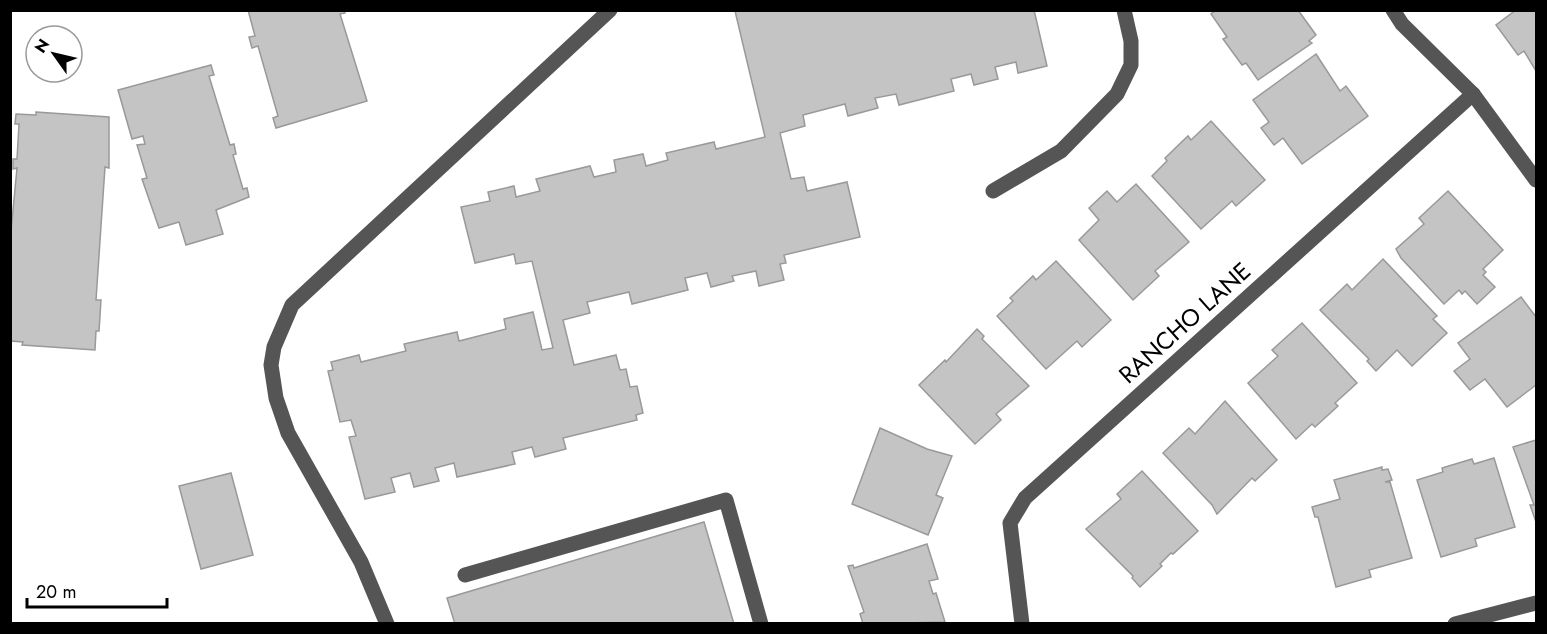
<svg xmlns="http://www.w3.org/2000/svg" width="1547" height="634" viewBox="0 0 1547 634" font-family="Jost,sans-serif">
	<rect width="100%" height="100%" fill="#fff"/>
	<g fill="#c4c4c4" stroke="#999" stroke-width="1.5">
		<path d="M248 10H344L345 13 340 14 367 101 276 128 273 118 278 116 258 46 252 48 249 37 255 36Z"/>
		<path d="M1034 10 1047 66 1018 73 1016 62 995 67 998 79 974 85 971 74 951 79 954 91 899 105 896 94 875 98 878 108 848 116 845 104 803 115 805 126 780 133 791 179 804 177 807 191 847 182 860 237 784 255 786 263 780 264 784 280 759 286 756 271 732 276 734 281 711 287 707 273 685 278 688 290 632 304 629 292 587 302 590 313 563 320 574 365 616 355 620 370 626 369 630 387 637 386 643 413 636 415 637 420 563 438 566 449 535 457 532 447 512 452 515 464 457 477 454 463 435 468 439 481 414 487 410 473 391 478 395 492 365 499 349 437 356 436 351 420 340 422 328 371 333 370 331 362 359 355 361 362 406 351 404 344 457 332 459 341 506 329 504 319 533 312 542 350 553 348 532 261 516 264 514 254 475 263 461 207 490 201 488 192 514 186 516 197 540 191 536 179 590 166 594 177 616 172 614 160 643 154 646 166 668 160 666 153 714 142 716 149 765 137 735 11Z"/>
		<path d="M1216 10H1298L1316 35 1309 41 1312 43 1258 80 1246 63 1242 65 1223 39 1227 37 1211 14Z"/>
		<path d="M1516 10H1536V71L1524 51 1518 55 1496 25Z"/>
		<path d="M1316 54 1340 91 1346 86 1368 116 1302 164 1283 138 1274 145 1261 128 1269 122 1253 100Z"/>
		<path d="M211 65 214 75 209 76 230 145 234 144 236 154 233 155 243 189 247 188 249 197 216 210 223 234 186 245 179 222 159 228 142 179 147 178 137 145 145 144 143 136 132 139 118 90Z"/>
		<path d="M36 112 109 117V168L105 167 96 300H101L99 331H96L95 350 22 345 23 342 10 341V242L17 168 13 169V159H17L19 124H15L16 114 36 115Z"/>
		<path d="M1211 121 1265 180 1236 206 1232 201 1201 229 1152 176 1167 161 1165 158 1188 136 1191 140Z"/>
		<path d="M1136 184 1189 242 1155 271 1159 276 1133 300 1079 240 1099 220 1089 208 1107 191 1117 202Z"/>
		<path d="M1448 191 1503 250 1483 269 1486 272 1483 275 1495 287 1477 304 1465 291 1462 294 1459 290 1444 304 1401 258 1396 249 1424 224 1419 218Z"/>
		<path d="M1383 259 1437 316 1433 319 1447 333 1412 366 1397 350 1376 371 1367 361 1369 359 1320 310 1347 284 1352 290Z"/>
		<path d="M1056 261 1111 320 1082 347 1077 341 1046 369 997 316 1013 301 1010 298 1033 276 1036 280Z"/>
		<path d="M1521 297 1536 317V385L1507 407 1485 379 1470 390 1454 371 1470 359 1458 343Z"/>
		<path d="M1302 323 1357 383 1335 403 1338 406 1315 427 1312 424 1296 439 1248 383 1278 356 1272 350Z"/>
		<path d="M977 329 984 336 982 339 1029 386 996 414 1001 420 975 444 919 385 945 360 946 362Z"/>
		<path d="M1225 401 1277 460 1255 481 1252 478 1217 514 1212 505 1163 453 1189 428 1195 434Z"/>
		<path d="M880 428 927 449 952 456 936 495 943 498 928 535 852 504Z"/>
		<path d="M1536 440V522L1530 505H1534L1513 447Z"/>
		<path d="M1494 458 1515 527 1475 539 1477 546 1441 557 1417 480 1443 472 1442 468 1472 459 1474 464Z"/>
		<path d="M1382 467V470L1388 469 1392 480 1385 482H1390L1412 558 1369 570 1371 577 1336 587 1318 517H1315L1312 507 1340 499 1334 480Z"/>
		<path d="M1142 471 1198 531 1173 554 1171 553 1160 564 1162 566 1140 587 1132 578 1133 576 1086 529 1121 499 1117 494Z"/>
		<path d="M231 473 253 555 201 569 179 486Z"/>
		<path d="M704 522 734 624H455L447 598Z"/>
		<path d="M927 544 938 579 929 581 933 594 936 593 945 622 863 624 860 614 864 612 848 566 853 565 854 568Z"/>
	</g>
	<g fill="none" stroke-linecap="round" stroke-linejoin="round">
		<g stroke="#555" stroke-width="15">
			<path d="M1393 10 1402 24 1473 94 1536 180"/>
			<path d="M993 191 1061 151 1117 94 1131 65V41L1124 10"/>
			<path d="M465 575 726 500 761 624"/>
			<path d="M387 624 361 562 288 433 276 398 271 365 274 347 292 305 610 10"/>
			<path d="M1022 624 1010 523 1025 498 1473 94"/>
			<path d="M1455 624 1536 603"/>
		</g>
	</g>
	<g text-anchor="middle" stroke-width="5" stroke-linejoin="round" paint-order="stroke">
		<g font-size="24" fill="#000" stroke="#fff">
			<text transform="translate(1185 323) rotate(-42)" y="8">RANCHO LANE</text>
		</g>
	</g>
	<rect width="1547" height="634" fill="none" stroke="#000000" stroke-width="24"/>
	<g transform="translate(54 54) rotate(304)"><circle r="28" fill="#ffffff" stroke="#999999" stroke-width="1.5"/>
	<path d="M0-4.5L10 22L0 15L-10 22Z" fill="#000000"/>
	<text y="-9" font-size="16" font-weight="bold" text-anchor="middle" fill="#000000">N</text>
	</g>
	<path d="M27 598v9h140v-9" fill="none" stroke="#000000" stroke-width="3"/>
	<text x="36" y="598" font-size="18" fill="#000000" stroke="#ffffff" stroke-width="4.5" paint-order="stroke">20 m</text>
</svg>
